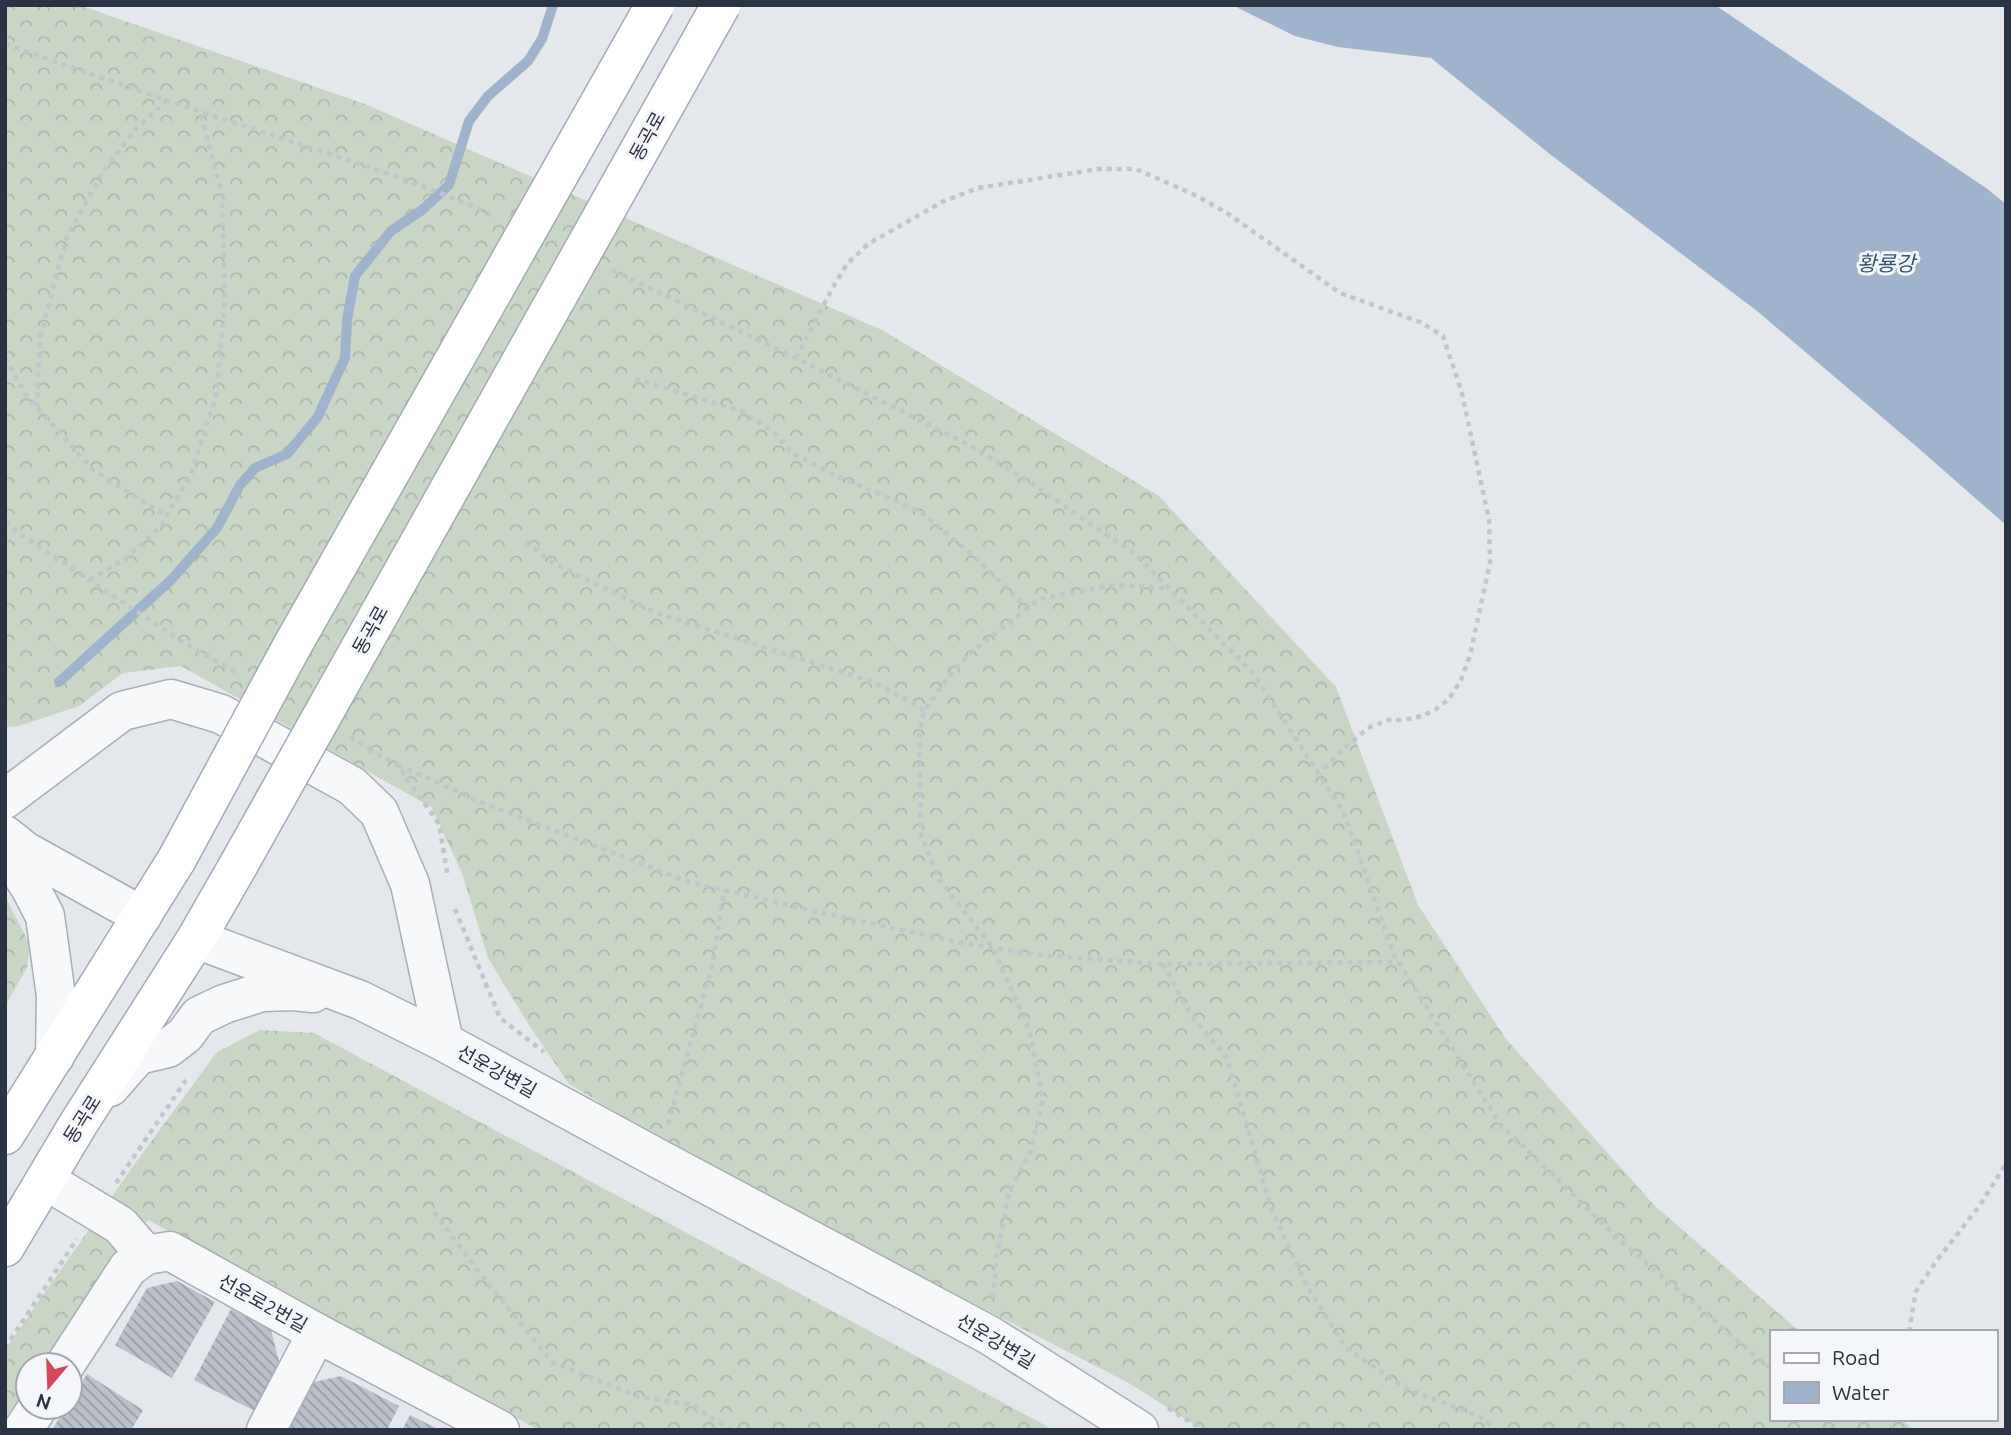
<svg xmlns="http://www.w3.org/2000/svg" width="2011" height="1435" viewBox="0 0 2011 1435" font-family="Ubuntu,'Noto Sans KR',sans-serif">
	<defs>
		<pattern id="forest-crowns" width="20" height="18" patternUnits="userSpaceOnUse" patternTransform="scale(1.75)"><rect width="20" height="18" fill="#c9d6c5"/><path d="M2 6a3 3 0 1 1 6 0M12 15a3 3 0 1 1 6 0" fill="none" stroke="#adb8ab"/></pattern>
		<pattern id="building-back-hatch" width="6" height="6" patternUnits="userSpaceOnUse" patternTransform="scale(1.75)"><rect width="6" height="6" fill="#bbc0ca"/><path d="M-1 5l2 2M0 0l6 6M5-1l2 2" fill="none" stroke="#989da6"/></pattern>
	</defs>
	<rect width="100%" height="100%" fill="#e4e7ec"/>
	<g fill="url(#forest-crowns)">
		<path d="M5 5H79L365 104 882 330 1159 496 1336 687 1418 905 1506 1039 1654 1205 1800 1332H1771V1419H1902L1913 1430H1203L1127 1382 705 1166 569 1084 529 1025 488 958 462 873 431 807 181 666 123 673 79 706 19 726 5 727Z"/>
		<path d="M5 896 30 945 27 968 5 1006Z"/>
		<path d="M260 1030 314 1033 1054 1430H539L148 1220 44 1365H28V1387L5 1419V1350L131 1169 217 1052Z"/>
	</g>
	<path fill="#9fb4cc" d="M1232 5H1715L1986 188 2006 204V525L1917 447 1757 311 1551 155 1431 58 1338 47 1295 36Z"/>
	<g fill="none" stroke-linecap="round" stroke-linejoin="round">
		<path stroke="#9fb4cc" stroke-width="10" d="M59 682 171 580 217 528 240 485 255 468 287 454 317 418 345 358 347 320 355 276 391 231 422 210 449 185 469 121 488 96 528 61 542 39 553 5"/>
	</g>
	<g fill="url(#building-back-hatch)">
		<path d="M177 1281 215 1302 172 1378 115 1345 147 1288Z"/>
		<path d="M231 1309 271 1330 282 1373 261 1414 194 1380Z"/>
		<path d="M87 1374 143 1410 131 1430H52L66 1407H70V1401Z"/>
		<path d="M341 1376 399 1406 387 1430H295L290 1427 314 1382Z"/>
		<path d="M410 1415 440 1430H402Z"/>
	</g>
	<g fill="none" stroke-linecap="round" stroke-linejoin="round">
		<defs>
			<g id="minor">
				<path d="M5 799 122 711 171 699 221 714 352 786 379 812 410 884 444 1042"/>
				<path d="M5 835 25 851 142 916"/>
				<path d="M5 849 30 887 45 916 56 996 55 1056"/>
				<path d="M196 939 360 1000 444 1042 659 1159 989 1335 1139 1430"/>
				<path d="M110 1087 138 1055 168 1048 185 1035 199 1016 224 1004 262 992 293 991 313 993"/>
				<path d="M45 1180 120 1225 146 1255"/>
				<path d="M65 1365 128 1268 146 1255 170 1251 317 1333 500 1430"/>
				<path d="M23 1430 38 1407"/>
				<path d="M266 1430 317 1333"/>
			</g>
			<g id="major">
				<path d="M5 1135 177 859"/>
				<path d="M5 1247 77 1126 196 939 239 864"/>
			</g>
		</defs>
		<use href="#minor" stroke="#a9aeb7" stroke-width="41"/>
		<use href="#major" stroke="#a3abb8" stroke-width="41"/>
		<g stroke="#c2c5cb" stroke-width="4.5" stroke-dasharray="5 5" stroke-linecap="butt">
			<path d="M5 44C89 73 172 103 257 130 337 157 419 181 496 217"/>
			<path d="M612 270 796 358 971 446 1040 489 1135 554 1254 674 1344 813 1394 955 1500 1124 1623 1243 1771 1369"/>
			<path d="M5 358 26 395 92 469 166 516"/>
			<path d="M796 358 833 287 847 264 868 244 942 202 978 188 1099 169H1136L1197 196 1227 213 1340 293 1420 322 1443 336 1462 393 1489 520 1490 563 1470 655 1461 680 1449 699 1436 709 1422 716 1404 720H1388L1368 728 1339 753 1319 774"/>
			<path d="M635 379 742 411 775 433 792 453 830 473 919 511 975 557 1027 608"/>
			<path d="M37 407 40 338 66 239 102 173 136 129 167 100"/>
			<path d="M5 522 20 534 181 641 239 674"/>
			<path d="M526 542 553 563 654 612 870 681 906 699 924 711"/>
			<path d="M90 580 126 558 160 527 191 474 216 396 225 301 222 195 200 111"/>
			<path d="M350 737 372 750"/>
			<path d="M368 750 397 764 439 824 448 877"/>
			<path d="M398 765 485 804 689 882 823 913 967 944 1040 955 1163 964 1398 962"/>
			<path d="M455 909 500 1018 544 1052"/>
			<path d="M1163 964 1191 1015 1227 1058 1271 1208 1307 1286 1346 1348 1407 1389 1479 1416 1497 1430"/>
			<path d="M668 1124 713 962 724 890"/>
			<path d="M116 1183 186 1080"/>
			<path d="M434 1212 479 1272 552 1362 637 1396 692 1405 731 1430"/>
			<path d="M993 1298 997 1254 1009 1192 1030 1153 1043 1100 1029 1029 993 948 939 879 921 835 919 734 924 711 950 675 973 651 1039 599 1114 585 1168 588"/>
			<path d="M1909 1332 1916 1291 1938 1259 1980 1205 2006 1164"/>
			<path d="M5 1348 77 1239"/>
			<path d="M1168 1408 1203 1430"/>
			<path d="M1823 1419 1832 1430"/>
			<path d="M1890 1430 1895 1419"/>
		</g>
		<use href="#minor" stroke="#f7f8fa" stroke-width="38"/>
		<use href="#major" stroke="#fff" stroke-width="38"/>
		<defs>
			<g id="major-bridge">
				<path d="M177 859 291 648 655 5"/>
				<path d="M239 864 721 5"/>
			</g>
		</defs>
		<use href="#major-bridge" stroke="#a3abb8" stroke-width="41" stroke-linecap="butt"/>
		<use href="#major-bridge" stroke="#fff" stroke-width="38"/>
	</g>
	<g text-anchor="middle" stroke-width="6" stroke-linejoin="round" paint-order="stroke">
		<g font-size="19" fill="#2b3445" stroke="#f4f6f9">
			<text transform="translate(647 136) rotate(-61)" y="7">동곡로</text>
			<text transform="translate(370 630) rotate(-61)" y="7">동곡로</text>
			<text transform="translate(497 1071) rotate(29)" y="7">선운강변길</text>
			<text transform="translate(82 1119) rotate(-58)" y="7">동곡로</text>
			<text transform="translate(263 1303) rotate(29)" y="7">선운로2번길</text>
			<text transform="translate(996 1341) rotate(31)" y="7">선운강변길</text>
		</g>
		<g font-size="21" font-style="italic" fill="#34527a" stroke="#f4f6f9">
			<text x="1886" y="271">황룡강</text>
		</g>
	</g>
	<rect width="2011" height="1435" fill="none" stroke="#2b3445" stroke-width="14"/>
	<rect x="1770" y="1330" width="228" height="91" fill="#f4f6f9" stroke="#a4a8b1" stroke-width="2"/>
	<rect x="1784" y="1353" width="35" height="10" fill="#ffffff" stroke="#a4a8b1" stroke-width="2"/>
	<text x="1832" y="1365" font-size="21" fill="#2b3445">Road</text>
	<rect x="1784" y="1382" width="35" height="21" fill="#9fb4cc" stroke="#a4a8b1" stroke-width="2"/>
	<text x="1832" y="1400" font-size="21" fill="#2b3445">Water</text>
	<g transform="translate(49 1386) rotate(199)"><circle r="33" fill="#f4f6f9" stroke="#a4a8b1" stroke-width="2"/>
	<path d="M0-5L12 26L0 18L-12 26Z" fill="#d1495b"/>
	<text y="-10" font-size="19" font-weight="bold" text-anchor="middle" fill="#2b3445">N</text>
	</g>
</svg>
